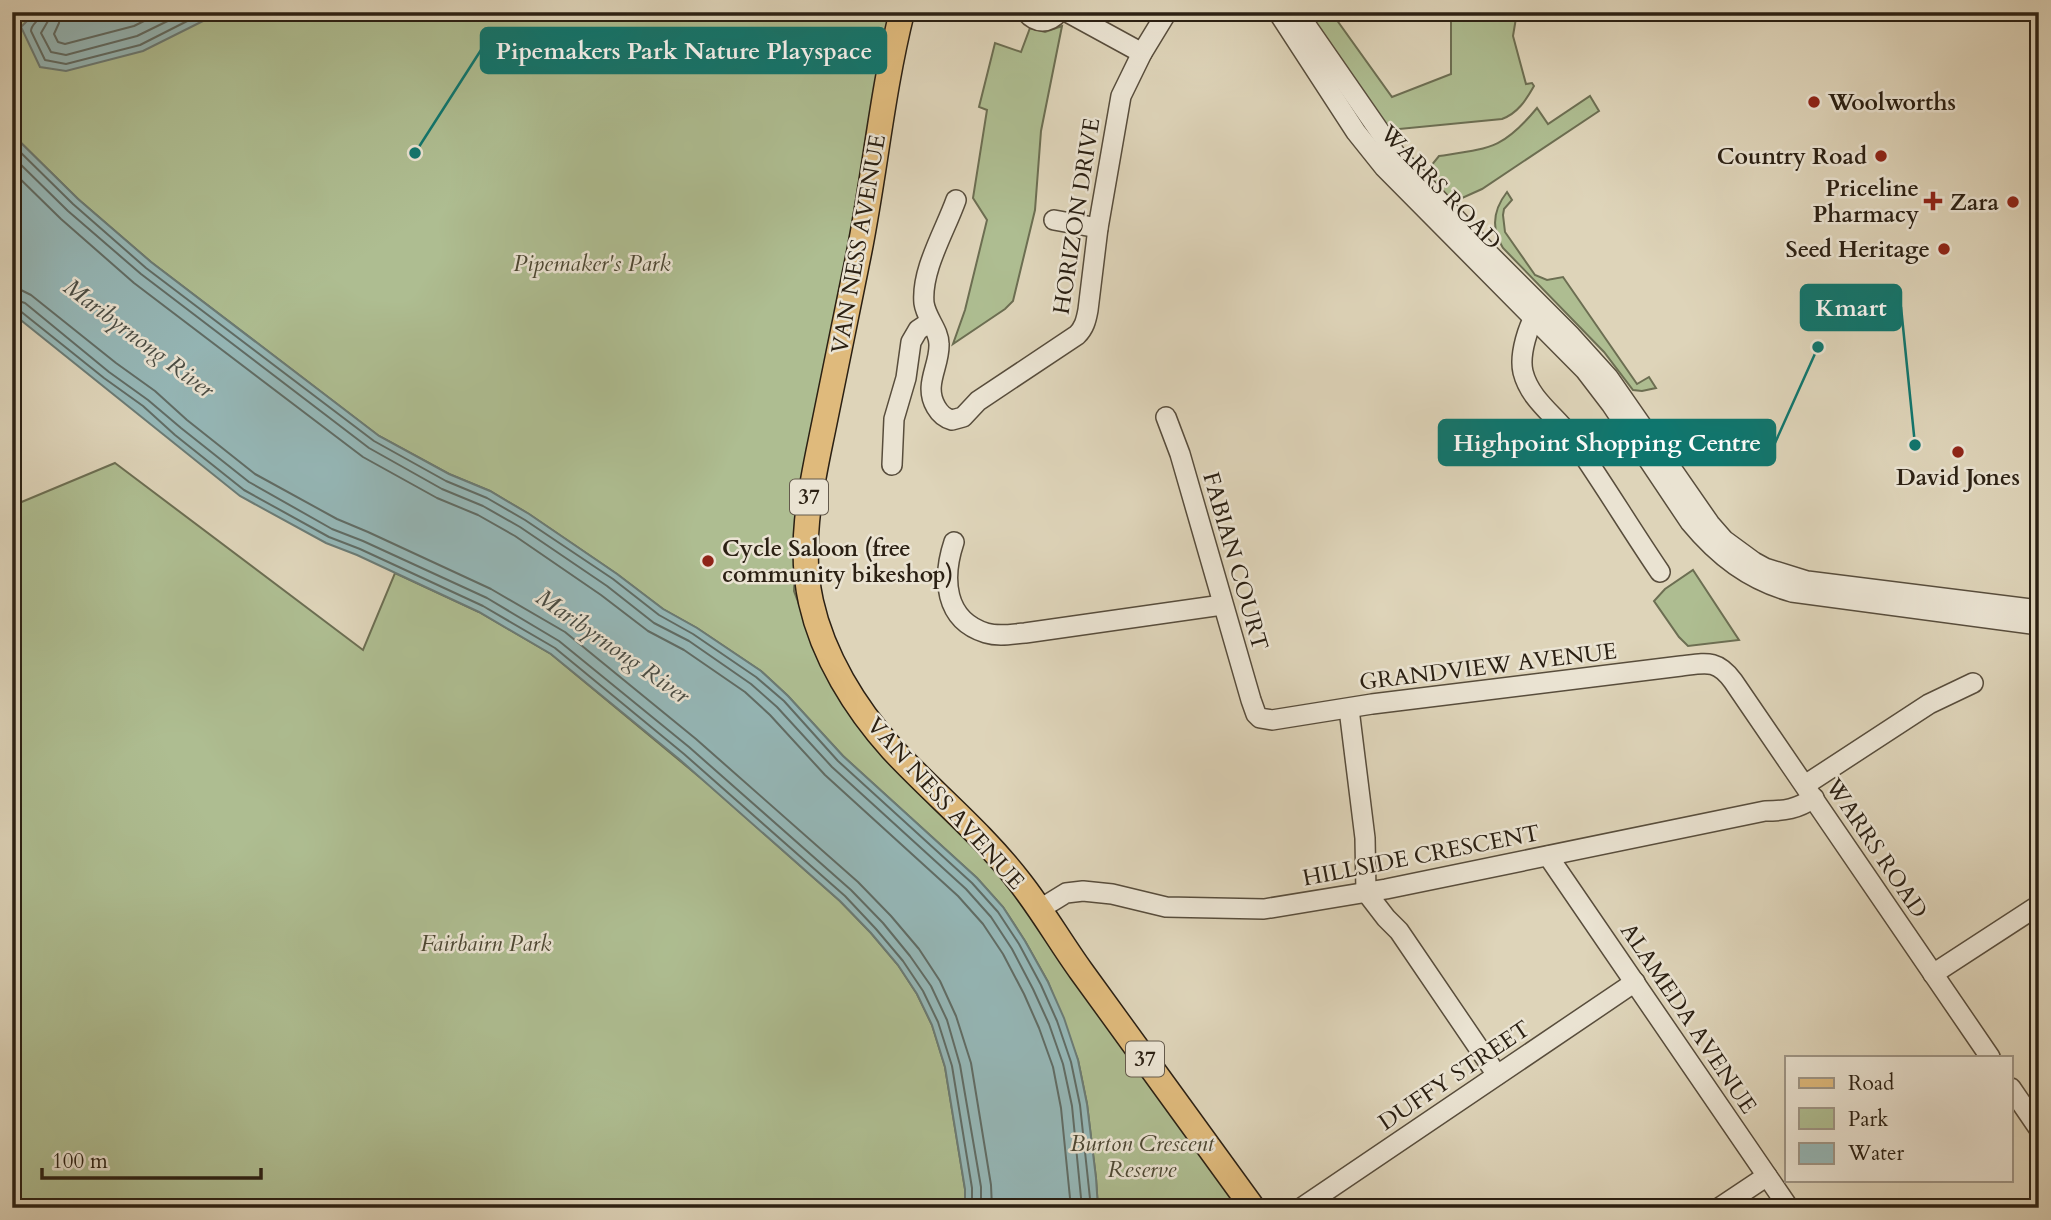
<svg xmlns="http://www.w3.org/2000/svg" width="2051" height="1220" viewBox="0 0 2051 1220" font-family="Cardo,serif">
	<rect width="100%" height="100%" fill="#ded4b9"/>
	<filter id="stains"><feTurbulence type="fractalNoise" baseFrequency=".00286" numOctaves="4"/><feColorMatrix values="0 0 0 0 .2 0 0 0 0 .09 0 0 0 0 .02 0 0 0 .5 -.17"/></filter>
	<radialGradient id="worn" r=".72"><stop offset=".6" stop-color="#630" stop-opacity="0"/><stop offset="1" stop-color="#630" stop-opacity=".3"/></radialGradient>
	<g fill="#aebd91" stroke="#6c6e52" stroke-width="2">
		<path d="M12 12H894L836 321 798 498 794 591 819 657 1014 887 1240 1208H1098L1096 1178 1087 1104 1078 1060 1048 982 1025 941 1003 907 977 878 843 756 788 696 761 671 697 628 663 609 617 574 529 514 490 491 449 474 379 436 151 262 78 199 12 134Z"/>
		<path d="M1304 12H1331L1392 97 1451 74V18L1455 12H1517L1513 36 1526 84 1532 83 1534 86C1526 100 1518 113 1502 119L1389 130Z"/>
		<path d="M1062 26 1041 131 1035 210 1013 301 1005 309 953 344 965 310 987 220 973 198 987 110 979 107 995 43 1021 52 1030 28 1045 32Z"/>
		<path d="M1590 96 1599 111 1482 189 1460 199 1447 197 1430 180V167L1439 156C1491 148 1503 149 1537 108L1548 124Z"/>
		<path d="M1507 192 1512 200 1504 209 1503 215 1505 232 1535 275 1547 280 1563 277 1637 384 1649 377 1656 388 1642 391 1633 390 1604 352 1503 248C1491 229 1493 210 1507 192Z"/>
		<path d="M115 463 363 650 395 573 479 612 551 654 708 784 840 901 871 933 898 965 917 994 932 1025 945 1067 965 1189V1208H12V506Z"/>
		<path d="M1693 570 1739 640 1688 646 1679 637 1654 601 1665 589Z"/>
	</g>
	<g fill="#95b7b7" stroke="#6b7b75" stroke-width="2">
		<path d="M36 12H221L143 51 66 71 40 67 21 27Z"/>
		<path d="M12 134 78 199 151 262 379 436 449 474 490 491 529 514 617 574 663 609 697 628 761 671 788 696 843 756 977 878 1003 907 1025 941 1048 982 1064 1018 1078 1060 1087 1104 1096 1178 1098 1208H965V1189L945 1067 932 1025 917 994 898 965 871 933 840 901 679 759 551 654 479 612 357 555 326 543 240 496 12 313Z"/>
	</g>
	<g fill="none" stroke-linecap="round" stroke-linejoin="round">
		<g stroke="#606c65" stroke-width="2">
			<path d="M41 12C41 21 31 23 31 31L45 60 66 64 140 45 205 12"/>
			<path d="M50 12 48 21 41 33 51 52 66 55 137 36 186 12"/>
			<path d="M60 12 59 23 54 34 58 42 65 44 134 26 162 12"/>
			<path d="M12 144 73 204 146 268 374 441 446 481 487 498 525 520 613 579 659 615 693 634 756 677 784 701 838 761 972 883 998 912 1019 944 1041 985 1057 1021 1071 1062 1080 1105 1091 1208"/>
			<path d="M12 156 68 211 141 274 369 448 442 489 483 506 520 527 607 586 654 623 689 641 751 684 777 707 832 767 966 889 991 917 1012 949 1033 989 1049 1024 1063 1064 1072 1106 1082 1208"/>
			<path d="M12 171 61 219 134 283 363 457 437 498 478 515 515 536 601 595 648 631 684 650 745 692 770 715 825 775 958 896 983 924 1003 954 1024 994 1039 1028 1053 1067 1061 1108 1071 1208"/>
			<path d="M12 289 21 290 31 295 116 363 155 391 187 420 255 474 337 519 368 532 491 589 565 632 696 739 858 882 891 916 919 949 940 981 956 1016 971 1063 991 1185 992 1208"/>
			<path d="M12 299 25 303 109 372 148 400 181 428 249 482 332 529 363 541 487 598 559 641 689 747 851 890 883 923 910 956 931 986 947 1020 960 1065 981 1187V1208"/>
			<path d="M12 308 19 310 104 378 143 406 175 435 244 490 329 537 360 549 483 606 555 648 684 754 845 896 876 929 903 961 923 991 938 1022 952 1066 972 1188V1208"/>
		</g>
		<defs>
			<g id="minor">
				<path d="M1026 12C1036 24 1049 24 1059 12"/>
				<path d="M1067 12 1142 53"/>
				<path d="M1278 12 1356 132 1384 167 1585 370 1611 404 1690 522C1718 556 1749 580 1792 592L2039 625"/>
				<path d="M1297 12 1396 155 1484 249 1571 336 1608 377 1710 524 1724 540 1754 562 1765 568 1807 581 2039 610"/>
				<path d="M956 200C945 231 921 270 924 303 926 318 939 330 939 344 940 366 923 385 936 407 940 414 944 418 952 420L963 417 978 401 1077 335C1084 328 1086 321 1088 310L1098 228 1121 96 1142 53 1167 12"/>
				<path d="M1054 220 1098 228"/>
				<path d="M1539 310C1528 324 1519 355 1523 372 1530 400 1555 415 1571 437 1602 481 1630 528 1660 572"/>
				<path d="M1166 417 1180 454 1251 700 1256 714 1260 718 1272 720 1372 704 1681 666C1706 663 1717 659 1733 681L1990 1057"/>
				<path d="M892 465 894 419 906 378 911 342 918 330 930 322"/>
				<path d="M954 542C942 578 944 620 986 633 999 637 1012 634 1025 633L1222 605"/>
				<path d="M1349 709 1365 838 1366 892 1386 918 1399 931 1497 1075"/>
				<path d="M1805 785 1929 704 1973 683"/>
				<path d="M1548 856 1789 1208"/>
				<path d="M1040 909 1066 893 1083 891 1112 894 1166 907 1264 909 1386 889 1765 811C1785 811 1797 809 1814 798"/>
				<path d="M1933 974 2039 905"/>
				<path d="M2011 1088 2039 1129"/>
				<path d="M1301 1208 1635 982"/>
				<path d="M1719 1208 1767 1176"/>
			</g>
			<path id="major" d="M902 12C882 92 875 173 859 253 848 309 836 364 825 420 813 480 797 540 811 602 823 656 855 708 892 749 934 794 982 833 1019 881 1042 910 1060 942 1081 971 1138 1050 1196 1129 1253 1208"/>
		</defs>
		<use href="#minor" stroke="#584d3c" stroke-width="22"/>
		<use href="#major" stroke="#2b2013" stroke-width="27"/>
		<use href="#minor" stroke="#eae3d2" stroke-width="19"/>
		<use href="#major" stroke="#dfba7c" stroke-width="24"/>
	</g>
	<g fill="#8f2418" stroke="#eae3d2" stroke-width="2.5">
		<circle cx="1814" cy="102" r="7"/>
		<circle cx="1881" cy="156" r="7"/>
		<path d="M1929.5 190.5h7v7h7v7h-7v7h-7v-7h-7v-7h7z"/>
		<circle cx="2013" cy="202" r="7"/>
		<circle cx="1944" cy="249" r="7"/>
		<circle cx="1958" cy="452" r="7"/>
		<circle cx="708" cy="561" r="7"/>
	</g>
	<g text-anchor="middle" stroke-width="5" stroke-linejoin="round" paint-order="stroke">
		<g fill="#eae3d2" stroke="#645a4c" stroke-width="2">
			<rect x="790" y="479.5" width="38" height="35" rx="5"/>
			<rect x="1126" y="1041.5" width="38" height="35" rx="5"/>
		</g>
		<g font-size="21" font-weight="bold" fill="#2b2013">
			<text x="809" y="504">37</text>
			<text x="1145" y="1066">37</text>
		</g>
		<g font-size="23" font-weight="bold" fill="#2b2013" stroke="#eae3d2" text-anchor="end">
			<text x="1828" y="110" text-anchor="start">Woolworths</text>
			<text x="1867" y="164">Country Road</text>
			<text x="1919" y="196">Priceline<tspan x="1919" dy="26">Pharmacy</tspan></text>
			<text x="1999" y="210">Zara</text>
			<text x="1930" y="257">Seed Heritage</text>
			<text x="1958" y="485" text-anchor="middle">David Jones</text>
			<text x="722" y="556" text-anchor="start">Cycle Saloon (free<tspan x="722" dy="26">community bikeshop)</tspan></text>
		</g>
		<g font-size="23" fill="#2b2013" stroke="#eae3d2">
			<text transform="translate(1441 187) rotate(46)" y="8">WARRS ROAD</text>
			<text transform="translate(1076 216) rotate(-81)" y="8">HORIZON DRIVE</text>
			<text transform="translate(858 244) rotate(-80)" y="8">VAN NESS AVENUE</text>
			<text transform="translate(1236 561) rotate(74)" y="8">FABIAN COURT</text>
			<text transform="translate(1488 666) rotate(-7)" y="8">GRANDVIEW AVENUE</text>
			<text transform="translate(946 803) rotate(48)" y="8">VAN NESS AVENUE</text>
			<text transform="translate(1877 848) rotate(56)" y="8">WARRS ROAD</text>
			<text transform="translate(1421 855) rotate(-11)" y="8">HILLSIDE CRESCENT</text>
			<text transform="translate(1689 1018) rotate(56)" y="8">ALAMEDA AVENUE</text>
			<text transform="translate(1454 1075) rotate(-34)" y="8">DUFFY STREET</text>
		</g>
		<g font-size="23" font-style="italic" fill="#4c4732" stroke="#eae3d2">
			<text x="592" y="271">Pipemaker's Park</text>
			<text x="486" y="951">Fairbairn Park</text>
			<text x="1142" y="1151">Burton Crescent<tspan x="1142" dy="26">Reserve</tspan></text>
		</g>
		<g font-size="24" font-style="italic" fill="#4b4d44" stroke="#eae3d2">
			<text transform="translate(139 338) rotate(37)" y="8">Maribyrnong River</text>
			<text transform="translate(613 646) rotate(35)" y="8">Maribyrnong River</text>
		</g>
	</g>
	<path fill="none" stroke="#0f766e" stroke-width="2.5" d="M415 153L481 50M1915 445L1901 307M1818 347L1775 443"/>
	<g fill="#0f766e" stroke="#eae3d2" stroke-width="2.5">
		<circle cx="415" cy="153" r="7"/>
		<circle cx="1915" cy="445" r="7"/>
		<circle cx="1818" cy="347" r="7"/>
	</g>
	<g fill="#0f766e" stroke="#0f766e" stroke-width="2.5">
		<rect x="481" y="28" width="405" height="45" rx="7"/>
		<rect x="1801" y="285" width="100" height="45" rx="7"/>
		<rect x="1439" y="420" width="336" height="45" rx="7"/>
	</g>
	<g font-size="24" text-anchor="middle" font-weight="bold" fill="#fff">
		<text x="684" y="59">Pipemakers Park Nature Playspace</text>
		<text x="1851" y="316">Kmart</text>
		<text x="1607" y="451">Highpoint Shopping Centre</text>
	</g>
	<rect width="2051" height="1220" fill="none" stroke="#ded4b9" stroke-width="42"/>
	<rect x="14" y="14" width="2023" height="1192" fill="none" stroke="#2b2013" stroke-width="3.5"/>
	<rect x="21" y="21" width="2009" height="1178" fill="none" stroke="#2b2013" stroke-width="2"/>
	<rect x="1785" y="1056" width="228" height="126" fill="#eae3d2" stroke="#9e9586" stroke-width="2"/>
	<rect x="1799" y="1078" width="35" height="10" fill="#dfba7c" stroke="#9e9586" stroke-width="2"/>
	<text x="1848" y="1090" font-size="21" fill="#2b2013">Road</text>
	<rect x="1799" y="1108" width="35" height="21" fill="#aebd91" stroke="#9e9586" stroke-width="2"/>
	<text x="1848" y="1126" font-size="21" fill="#2b2013">Park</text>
	<rect x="1799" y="1143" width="35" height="21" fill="#95b7b7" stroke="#9e9586" stroke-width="2"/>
	<text x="1848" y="1160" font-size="21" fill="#2b2013">Water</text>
	<path d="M42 1168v10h219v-10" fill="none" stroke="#2b2013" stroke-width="3.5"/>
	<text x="52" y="1168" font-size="21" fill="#2b2013" stroke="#eae3d2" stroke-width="5" paint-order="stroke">100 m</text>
	<rect width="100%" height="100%" filter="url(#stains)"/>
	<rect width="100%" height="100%" fill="url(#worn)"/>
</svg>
